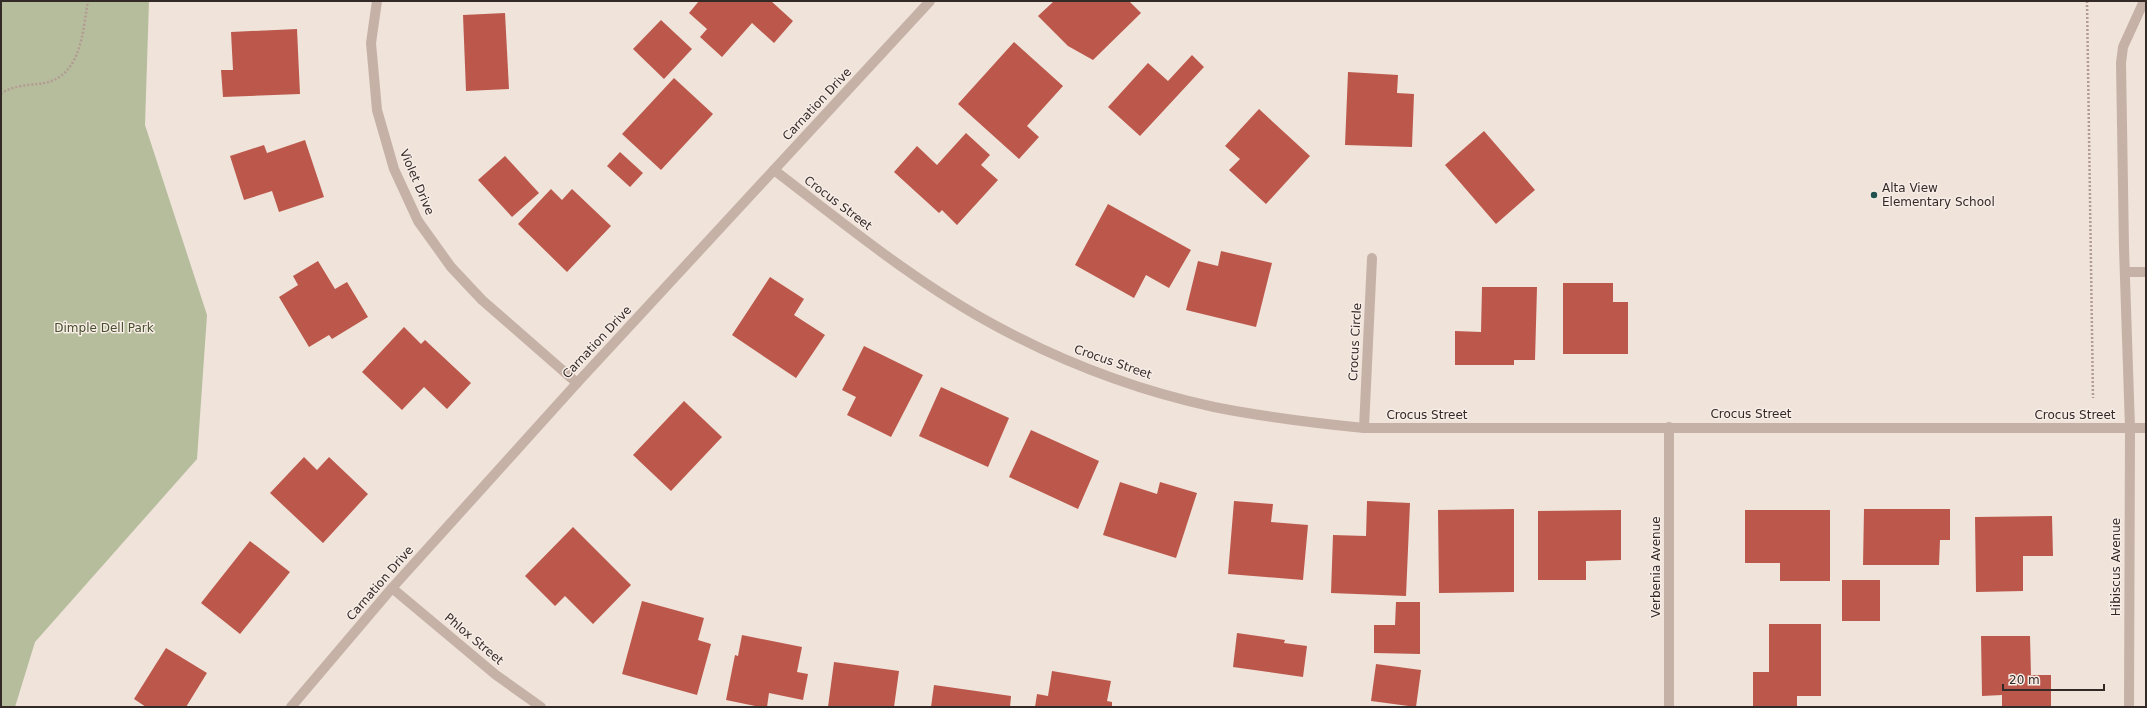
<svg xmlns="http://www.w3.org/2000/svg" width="2147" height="708" viewBox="0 0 2147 708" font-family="'DejaVu Sans',sans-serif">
	<rect width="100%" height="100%" fill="#efe3da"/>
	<path fill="#b6bd9c" d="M1 1H149L145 125 207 315 197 459 35 642 15 707H1Z"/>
	<g fill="#bc584b">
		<path d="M699 1H771L793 21 774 43 752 23 722 57 700 37 707 29 689 13Z"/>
		<path d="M1054 1H1129L1141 13 1093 60 1068 46 1038 16Z"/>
		<path d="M505 13 509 89 466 91 463 15Z"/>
		<path d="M661 20 692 49 664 79 633 49Z"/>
		<path d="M297 29 300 94 223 97 221 70H233L231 32Z"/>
		<path d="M1014 42 1063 86 1027 126 1039 137 1019 159 958 104Z"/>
		<path d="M1192 55 1204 67 1140 136 1108 107 1148 63 1168 81Z"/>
		<path d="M1348 72 1398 75 1397 93 1414 94 1412 147 1345 145Z"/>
		<path d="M674 78 713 114 661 170 622 134Z"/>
		<path d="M1259 109 1310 156 1266 204 1229 170 1240 159 1225 146Z"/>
		<path d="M1484 131 1535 190 1496 224 1445 165Z"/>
		<path d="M966 133 990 155 981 165 998 180 957 225 942 210 939 213 894 172 917 146 937 165Z"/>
		<path d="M305 140 324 197 279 212 272 191 244 200 230 156 264 145 267 153Z"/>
		<path d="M620 152 643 173 630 187 607 166Z"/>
		<path d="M505 156 539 193 512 217 478 180Z"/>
		<path d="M551 189 562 200 572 189 611 226 567 272 518 224Z"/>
		<path d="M1108 204 1191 250 1169 288 1146 275 1134 298 1075 265Z"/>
		<path d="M1221 251 1272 263 1256 327 1186 310 1198 261 1218 266Z"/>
		<path d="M318 261 335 289 347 282 368 317 332 339 329 335 309 347 279 297 298 285 293 276Z"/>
		<path d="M770 277 804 299 794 315 825 335 796 378 732 335Z"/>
		<path d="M1563 283H1613V302H1628V354H1563Z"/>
		<path d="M1482 287H1537L1535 360H1514V365H1455V331L1481 332Z"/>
		<path d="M404 327 421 344 425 340 471 383 447 409 424 387 402 410 362 372Z"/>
		<path d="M864 346 923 375 891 437 847 415 856 397 842 390Z"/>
		<path d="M941 387 1009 418 988 467 919 436Z"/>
		<path d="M684 401 722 437 671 491 633 455Z"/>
		<path d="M1031 430 1099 461 1078 509 1009 477Z"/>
		<path d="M304 457 317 470 329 457 368 494 323 543 270 493Z"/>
		<path d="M1120 482 1157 494 1160 482 1197 493 1176 558 1103 535Z"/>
		<path d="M1234 501 1273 504 1271 522 1308 525 1303 580 1228 574Z"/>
		<path d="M1367 501 1410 503 1406 596 1331 593 1333 535 1366 536Z"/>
		<path d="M1514 509V592L1439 593 1438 510Z"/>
		<path d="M1864 509H1950V540H1940L1939 565H1863Z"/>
		<path d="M1621 510V560L1586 561V580H1538V511Z"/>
		<path d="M1745 510H1830V581H1780V563H1745Z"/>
		<path d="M2052 516 2053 556H2023V591L1976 592 1975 517Z"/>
		<path d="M573 527 631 585 593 624 565 596 555 606 525 576Z"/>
		<path d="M250 541 290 572 240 634 201 603Z"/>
		<rect x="1842" y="580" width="38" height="41"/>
		<path d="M642 601 704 618 698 640 711 644 697 695 622 674Z"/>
		<path d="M1396 602H1420V654L1374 653V625H1395Z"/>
		<path d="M1769 624H1821V696H1797V707H1753V672H1769Z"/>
		<path d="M1237 633 1285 640 1284 643 1307 646 1303 677 1233 667Z"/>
		<path d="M742 635 802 647 797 672 808 674 803 700 769 693 767 707H760L726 700 735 655 738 656Z"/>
		<path d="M1981 636H2030L2031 675H2051V707H2002V695L1982 696Z"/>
		<path d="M166 648 207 673 186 707H146L134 699Z"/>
		<path d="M834 662 899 671 894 707H828Z"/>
		<path d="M1376 664 1421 670 1416 707 1371 701Z"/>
		<path d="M1052 671 1111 681 1107 701 1112 702V707H1035L1037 694 1048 696Z"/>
		<path d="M934 685 1011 696 1010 707H931Z"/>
	</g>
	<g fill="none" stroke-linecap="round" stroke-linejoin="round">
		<g stroke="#b29b92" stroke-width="2.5" stroke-dasharray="2 2" stroke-linecap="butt">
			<path d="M2087 1 2093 398"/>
			<path d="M1 94C8 87 27 85 37 84 81 81 82 35 88 1"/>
		</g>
		<g stroke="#c6b1a7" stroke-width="10">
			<path d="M2125 272H2146"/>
			<path d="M2130 428 2124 248 2121 63 2123 47 2144 1"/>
		</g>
		<g stroke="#c6b1a7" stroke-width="10">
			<path d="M377 1 371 43 377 110 394 169 418 221 451 267 482 300 577 383"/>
			<path d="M774 170C846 225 917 284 998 327 1065 363 1140 391 1214 407 1264 417 1314 423 1364 428H2146"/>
			<path d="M1669 427V707"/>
			<path d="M1364 428 1372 258"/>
			<path d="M392 588 496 675 541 707"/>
			<path d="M291 707 392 588 577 383 930 1"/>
			<path d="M2129 707 2130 428"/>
		</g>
	</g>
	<circle fill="#20514e" stroke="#f7ede6" stroke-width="1.5" cx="1874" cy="195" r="4"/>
	<g text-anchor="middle" stroke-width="3" stroke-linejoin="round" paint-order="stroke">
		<g font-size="12" fill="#332927" stroke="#f7ede6">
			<text transform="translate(817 104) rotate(-47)" y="4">Carnation Drive</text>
			<text transform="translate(417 182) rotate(67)" y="4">Violet Drive</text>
			<text transform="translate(838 203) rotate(37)" y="4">Crocus Street</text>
			<text transform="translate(597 342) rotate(-47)" y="4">Carnation Drive</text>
			<text transform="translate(1355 342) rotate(-87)" y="4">Crocus Circle</text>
			<text transform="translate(1113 362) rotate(19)" y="4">Crocus Street</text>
			<text x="1751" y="418">Crocus Street</text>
			<text x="1427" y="419">Crocus Street</text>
			<text x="2075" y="419">Crocus Street</text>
			<text transform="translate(1656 567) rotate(-90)" y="4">Verbenia Avenue</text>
			<text transform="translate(2116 567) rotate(-90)" y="4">Hibiscus Avenue</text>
			<text transform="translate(380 583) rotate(-49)" y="4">Carnation Drive</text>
			<text transform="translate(474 639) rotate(40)" y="4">Phlox Street</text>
		</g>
		<g font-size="12" fill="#332927" stroke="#f7ede6" text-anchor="start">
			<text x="1882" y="192">Alta View<tspan x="1882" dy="14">Elementary School</tspan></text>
		</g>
		<g font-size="12" fill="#474f2d" stroke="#f7ede6">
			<text x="104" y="332">Dimple Dell Park</text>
		</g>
	</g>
	<rect width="2147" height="708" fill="none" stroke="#332927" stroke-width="4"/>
	<path d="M2003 684v6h101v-6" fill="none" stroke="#332927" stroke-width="2"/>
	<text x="2009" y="684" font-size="12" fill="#332927" stroke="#f7ede6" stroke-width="3" paint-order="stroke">20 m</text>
</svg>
